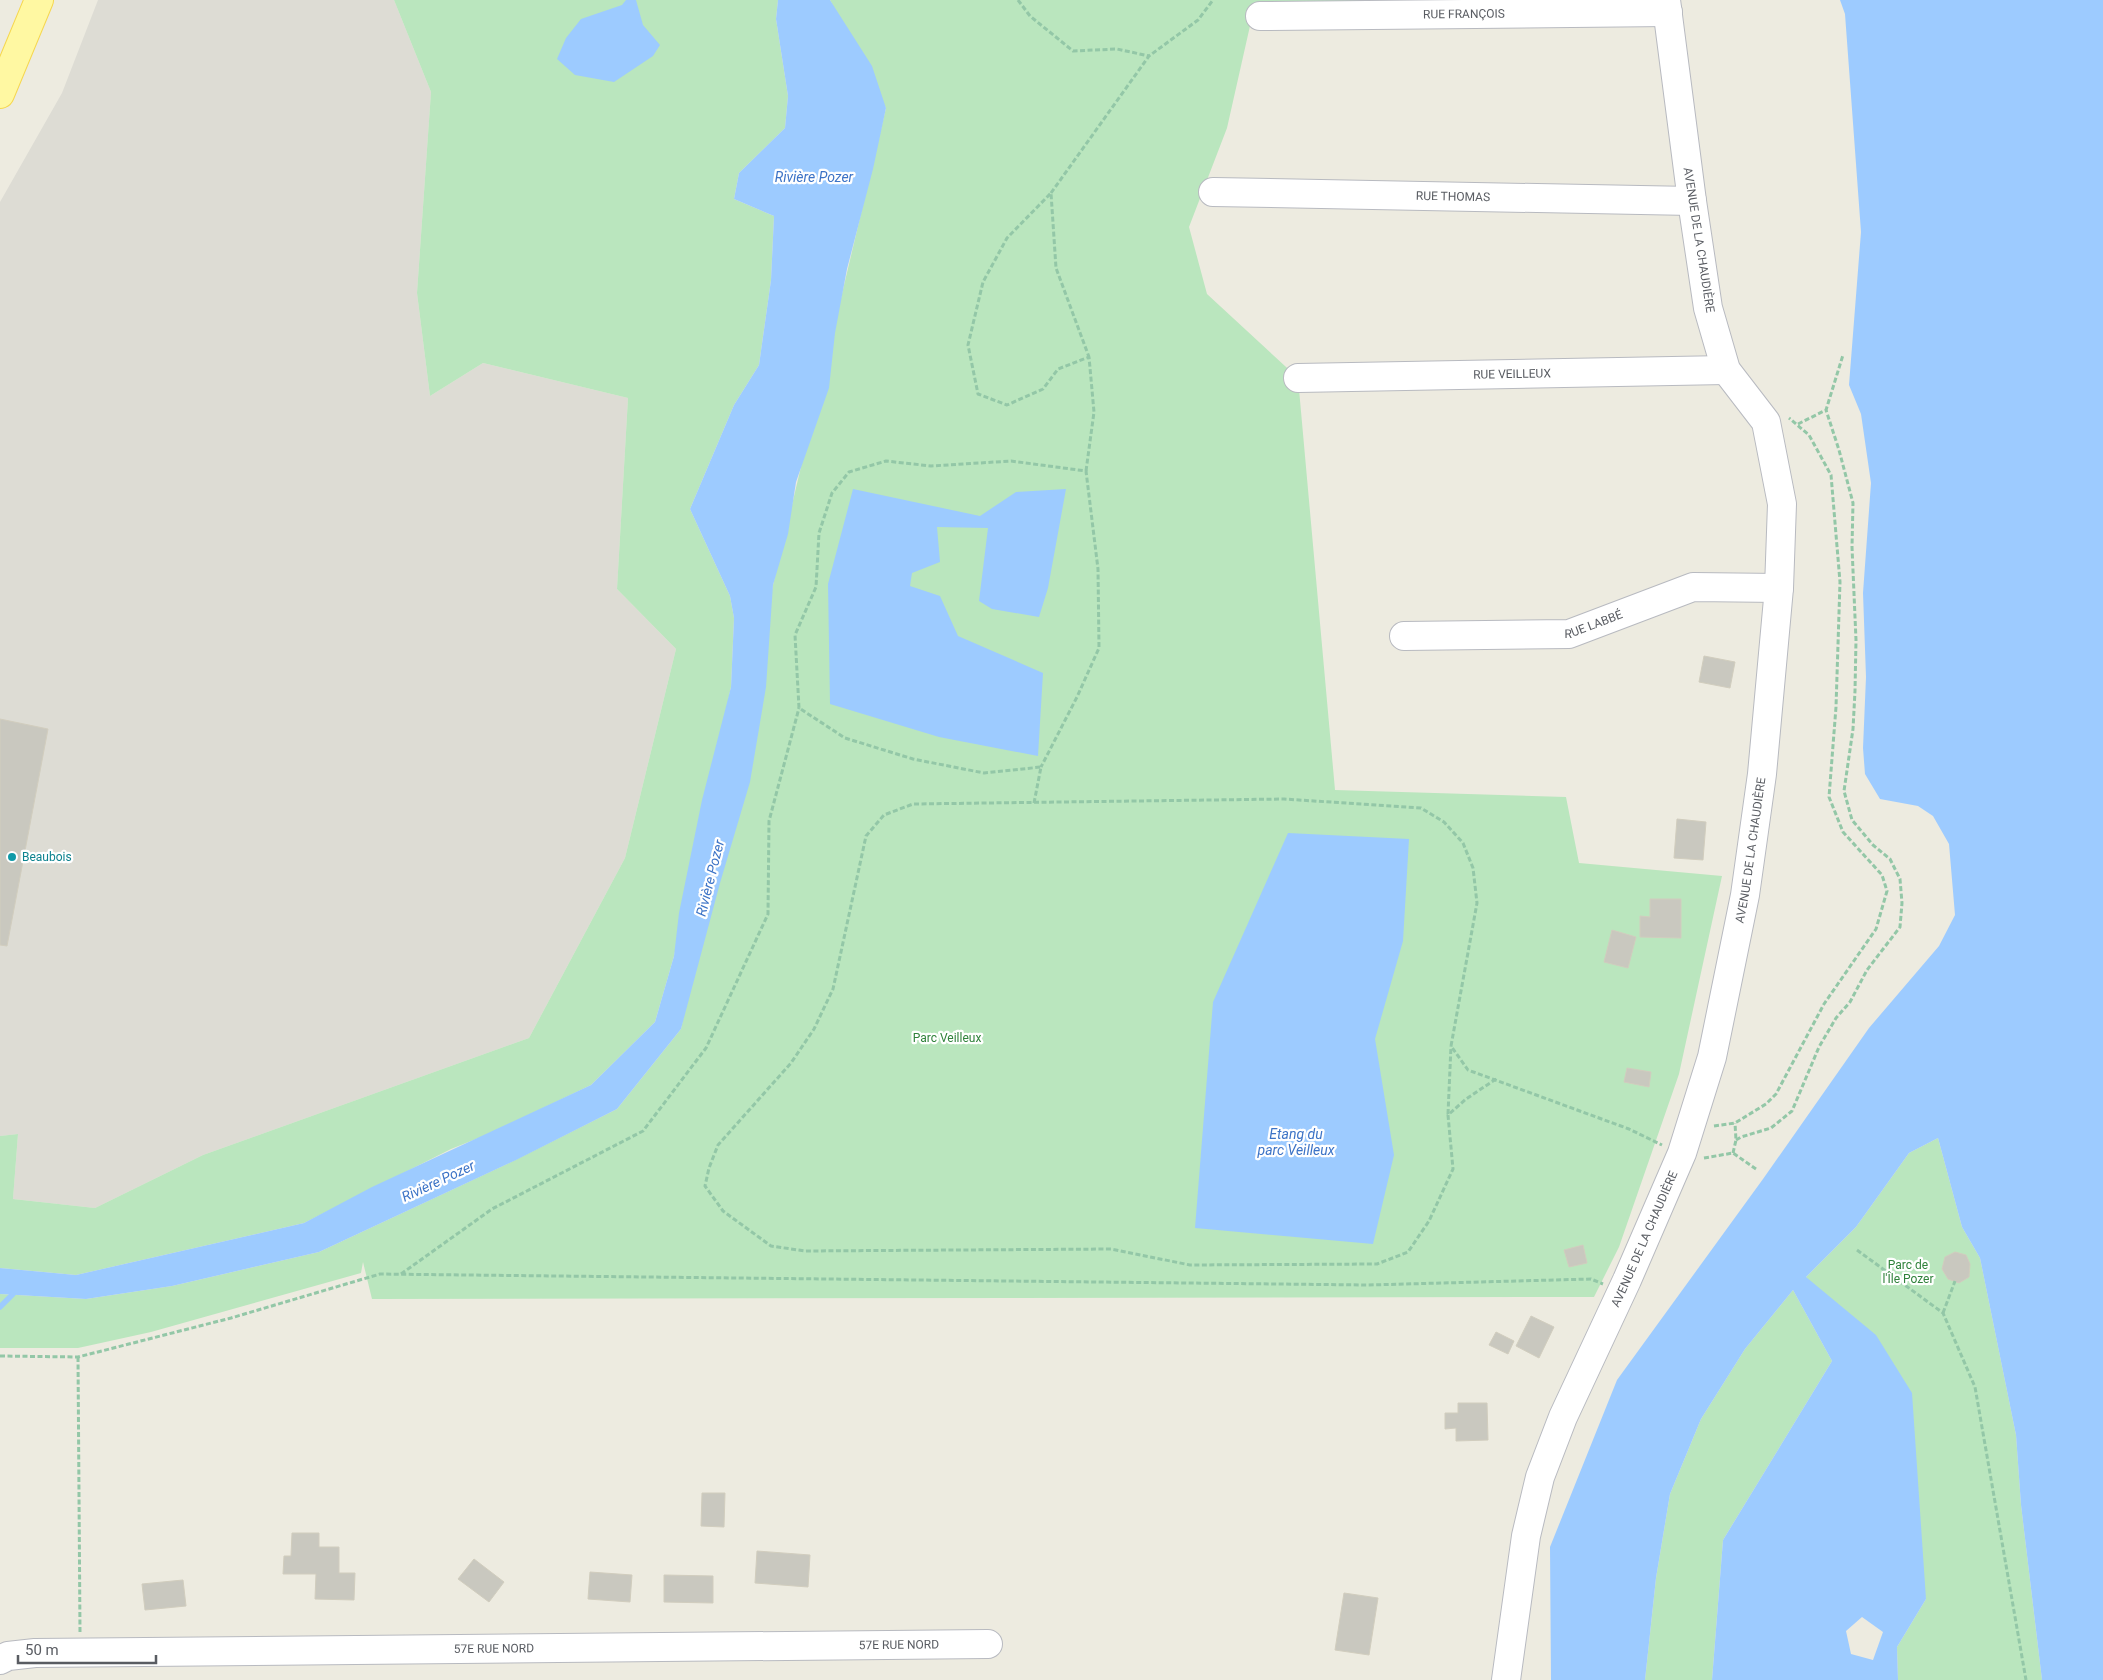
<svg xmlns="http://www.w3.org/2000/svg" width="2103" height="1680" viewBox="0 0 2103 1680" font-family="Roboto,sans-serif">
	<rect width="100%" height="100%" fill="#edebe0"/>
	<path fill="#dddcd4" d="M98 0H394L431 92 417 293 430 396 483 363 628 398 617 589 676 649 625 858 529 1038 203 1155 95 1208 13 1199 18 1134 0 1136V202L62 93Z"/>
	<g fill="#bae6be">
		<path d="M394 0H778L776 19 788 96 785 128 739 173 734 199 774 216 771 280 759 365 734 405 690 509 730 596 734 618 731 687 674 956 655 1022 591 1085 491 1133 451 1149 304 1223 76 1275 0 1268V1136L18 1134 13 1199 95 1208 203 1155 529 1038 625 858 676 649 617 589 628 398 483 363 430 396 417 293 431 92Z"/>
		<path d="M830 0H1564L1252 17 1227 128 1189 227 1207 294 1298 378 1335 790 1566 797 1579 863 1722 876 1679 1074 1619 1247 1594 1297 372 1299 363 1262 361 1273 151 1332 78 1348H0V1294L86 1299 172 1286 319 1252 507 1164 617 1109 681 1029 773 585 886 108Z"/>
		<path d="M1938 1138 1962 1227 1980 1258 2016 1435 2021 1505 2042 1680H1898L1897 1647 1926 1599 1806 1277 1856 1227 1909 1153Z"/>
		<path d="M1793 1290 1832 1361 1723 1540 1712 1680H1645L1656 1578 1670 1494 1701 1419 1745 1349Z"/>
	</g>
	<g fill="#9dcbff" fill-rule="evenodd">
		<path d="M626 0H636L643 25 660 45 653 56 614 82 575 75 557 59 566 38 581 19 622 5Z"/>
		<path d="M778 0H830L872 66 886 108 873 169 847 269 835 333 829 388 796 482 788 534 773 585 766 687 750 782 720 883 681 1029 617 1109 516 1160 319 1252 172 1286 86 1299 0 1294V1268L76 1275 304 1223 372 1187 591 1085 655 1022 674 956 679 913 702 800 731 687 734 618 730 596 690 509 734 405 759 365 771 280 774 216 734 199 739 173 785 128 788 96 776 19Z"/>
		<path d="M1840 0H2103V1680H2042L2021 1505 2016 1435 1980 1258 1962 1227 1938 1138 1909 1153 1856 1227 1806 1277 1876 1335 1912 1393 1926 1599 1897 1647 1898 1680H1712L1723 1540 1832 1361 1793 1290 1745 1349 1701 1419 1670 1494 1656 1578 1645 1680H1551L1550 1547 1617 1380 1763 1179 1869 1028 1939 946 1955 915 1949 844 1933 816 1918 806 1880 799 1865 774 1863 748 1866 677 1863 593 1871 483 1861 414 1849 385 1861 232 1845 14ZM1862 1617 1883 1632 1873 1660 1851 1654 1846 1631Z"/>
		<path d="M853 489 980 516 1016 492 1066 489 1048 588 1039 617 992 609 979 601 988 528 937 527 940 562 912 573 910 586 940 596 958 636 1043 673 1038 756 939 737 830 704 828 584Z"/>
		<path d="M1288 833 1409 839 1403 941 1375 1039 1394 1155 1373 1244 1195 1228 1213 1002Z"/>
	</g>
	<g fill="none" stroke-linecap="round" stroke-linejoin="round">
		<path stroke="#9dcbff" stroke-width="5.5" d="M0 1307 13 1294"/>
	</g>
	<g fill="#c9c8bf" stroke="#d1cdbe">
		<path d="M1704 656 1735 662 1730 688 1699 682Z"/>
		<path d="M0 719 48 729 7 946 0 945Z"/>
		<path d="M1677 819 1706 822 1703 860 1674 858Z"/>
		<path d="M1650 899H1681V938L1640 937V916L1650 917Z"/>
		<path d="M1612 930 1636 937 1628 968 1604 962Z"/>
		<path d="M1627 1068 1651 1072 1649 1087 1624 1082Z"/>
		<path d="M1583 1245 1587 1263 1569 1267 1564 1250Z"/>
		<path d="M1955 1252 1966 1255 1970 1264 1969 1277 1959 1283 1948 1279 1942 1269 1945 1257Z"/>
		<path d="M1531 1316 1554 1327 1539 1358 1516 1346Z"/>
		<path d="M1496 1332 1514 1341 1508 1354 1489 1345Z"/>
		<path d="M1458 1403H1487L1488 1440 1456 1441V1428L1445 1429V1413H1458Z"/>
		<path d="M702 1493H725L724 1527 701 1526Z"/>
		<path d="M292 1533H319V1547H339V1573H355L354 1600 315 1599 316 1574H283L284 1556H291Z"/>
		<path d="M757 1551 810 1555 808 1587 755 1583Z"/>
		<path d="M474 1559 504 1582 489 1602 458 1579Z"/>
		<path d="M590 1572 632 1575 630 1602 588 1599Z"/>
		<path d="M664 1575 713 1576V1603L664 1602Z"/>
		<path d="M183 1580 186 1606 145 1610 142 1584Z"/>
		<path d="M1344 1593 1378 1598 1369 1655 1335 1650Z"/>
	</g>
	<g fill="none" stroke-linecap="round" stroke-linejoin="round">
		<defs>
			<g id="minor">
				<path id="s1" d="M1260 16 1668 12"/>
				<path id="s2" d="M1213 192 1692 201"/>
				<path id="s3" d="M1298 378 1726 370"/>
				<path id="s4" d="M1404 636 1569 634 1693 587 1779 588"/>
				<path id="s5" d="M0 1660 8 1656 35 1653 988 1644"/>
				<path id="s6" d="M1506 1680 1526 1536 1540 1477 1563 1417 1627 1280 1682 1153 1712 1057 1745 895 1762 774 1779 588 1782 504 1766 422 1726 370 1708 308 1692 201 1666 0"/>
			</g>
			<path id="major" d="M0 94 39 0"/>
		</defs>
		<use href="#minor" stroke="#b8bac0" stroke-width="30"/>
		<use href="#major" stroke="#f6d74f" stroke-width="30"/>
		<g stroke="#93c7a7" stroke-width="3" stroke-dasharray="5 2.5" stroke-linecap="butt">
			<path d="M1018 0 1030 16 1073 51 1117 49 1149 56"/>
			<path d="M1051 193 1149 56 1198 20 1213 0"/>
			<path d="M1798 424 1826 410 1843 355"/>
			<path d="M1086 471 1094 412 1089 357 1058 369 1043 389 1007 405 978 394 968 345 983 282 1007 238 1051 193 1056 268 1089 357"/>
			<path d="M1034 803 1041 767 984 773 913 759 845 738 799 708 795 635 816 587 819 533 832 493 849 472 886 461 931 466 1011 461 1086 471 1098 569 1099 648 1077 697 1041 767"/>
			<path d="M1496 1079 1466 1099 1448 1115 1453 1169 1429 1221 1408 1252 1377 1264 1190 1265 1111 1249 805 1251 771 1246 723 1211 705 1186 709 1168 718 1145 791 1063 814 1029 833 989 866 836 884 815 913 804 1284 799 1421 808 1444 822 1463 843 1473 868 1477 903 1451 1046 1468 1070 1629 1129 1662 1145"/>
			<path d="M1448 1114 1451 1046"/>
			<path d="M1714 1126 1735 1123 1766 1104 1776 1094 1824 1004 1876 929 1887 891 1882 875 1843 832 1829 797 1836 707 1840 582 1831 475 1809 435 1789 418"/>
			<path d="M1736 1140 1741 1137 1771 1128 1792 1111 1819 1047 1836 1018 1850 1002 1867 970 1900 927 1902 903 1900 879 1890 859 1873 845 1852 820 1844 791 1853 729 1855 691 1856 640 1852 547 1853 503 1839 450 1826 410"/>
			<path d="M1733 1153 1736 1140 1735 1123"/>
			<path d="M1704 1158 1733 1153 1756 1169"/>
			<path d="M1857 1250 1943 1313 1975 1387 2026 1680"/>
			<path d="M401 1274 492 1209 643 1131 706 1048 768 914 769 821 799 708"/>
			<path d="M1943 1313 1955 1281"/>
			<path d="M0 1356 78 1357 231 1318 380 1274 1368 1285 1591 1279 1603 1284"/>
			<path d="M78 1357 80 1632"/>
		</g>
		<use href="#minor" stroke="#fff" stroke-width="28"/>
		<use href="#major" stroke="#fff8a2" stroke-width="28"/>
	</g>
	<circle fill="#0f9aa8" stroke="#fff" stroke-width="2" cx="12" cy="857" r="5"/>
	<g text-anchor="middle" stroke-width="4.5" stroke-linejoin="round" paint-order="stroke">
		<g font-size="12" fill="#595c62" stroke="#fff">
			<text dy="4" stroke="none"><textPath href="#s1" startOffset="204">RUE FRANÇOIS</textPath></text>
			<text dy="4" stroke="none"><textPath href="#s2" startOffset="240">RUE THOMAS</textPath></text>
			<text transform="translate(1699 240) rotate(81)" y="4">AVENUE DE LA CHAUDIÈRE</text>
			<text dy="4" stroke="none"><textPath href="#s3" startOffset="214">RUE VEILLEUX</textPath></text>
			<text dy="4" stroke="none"><textPath href="#s4" startOffset="191">RUE LABBÉ</textPath></text>
			<text dy="4" stroke="none"><textPath href="#s6" startOffset="871">AVENUE DE LA CHAUDIÈRE</textPath></text>
			<text dy="4" stroke="none"><textPath href="#s6" startOffset="466">AVENUE DE LA CHAUDIÈRE</textPath></text>
			<text dy="4" stroke="none"><textPath href="#s5" startOffset="900">57E RUE NORD</textPath></text>
			<text dy="4" stroke="none"><textPath href="#s5" startOffset="495">57E RUE NORD</textPath></text>
		</g>
		<g font-size="12" fill="#0d838f" stroke="#fff" text-anchor="start">
			<text x="22" y="861">Beaubois</text>
		</g>
		<g font-size="12" fill="#30823b" stroke="#fff">
			<text x="947" y="1042">Parc Veilleux</text>
			<text x="1908" y="1269">Parc de<tspan x="1908" dy="14">l'Île Pozer</tspan></text>
		</g>
		<g font-size="14" font-style="italic" fill="#3c73c6" stroke="#fff">
			<text x="814" y="182">Rivière Pozer</text>
			<text transform="translate(710 878) rotate(-76)" y="5">Rivière Pozer</text>
			<text x="1296" y="1139">Etang du<tspan x="1296" dy="16">parc Veilleux</tspan></text>
			<text transform="translate(438 1181) rotate(-25)" y="5">Rivière Pozer</text>
		</g>
	</g>
	<path d="M18 1655v8h138v-8" fill="none" stroke="#595c62" stroke-width="2.5"/>
	<text x="25" y="1655" font-size="15" fill="#595c62" stroke="#ffffff" stroke-width="4" paint-order="stroke">50 m</text>
</svg>
